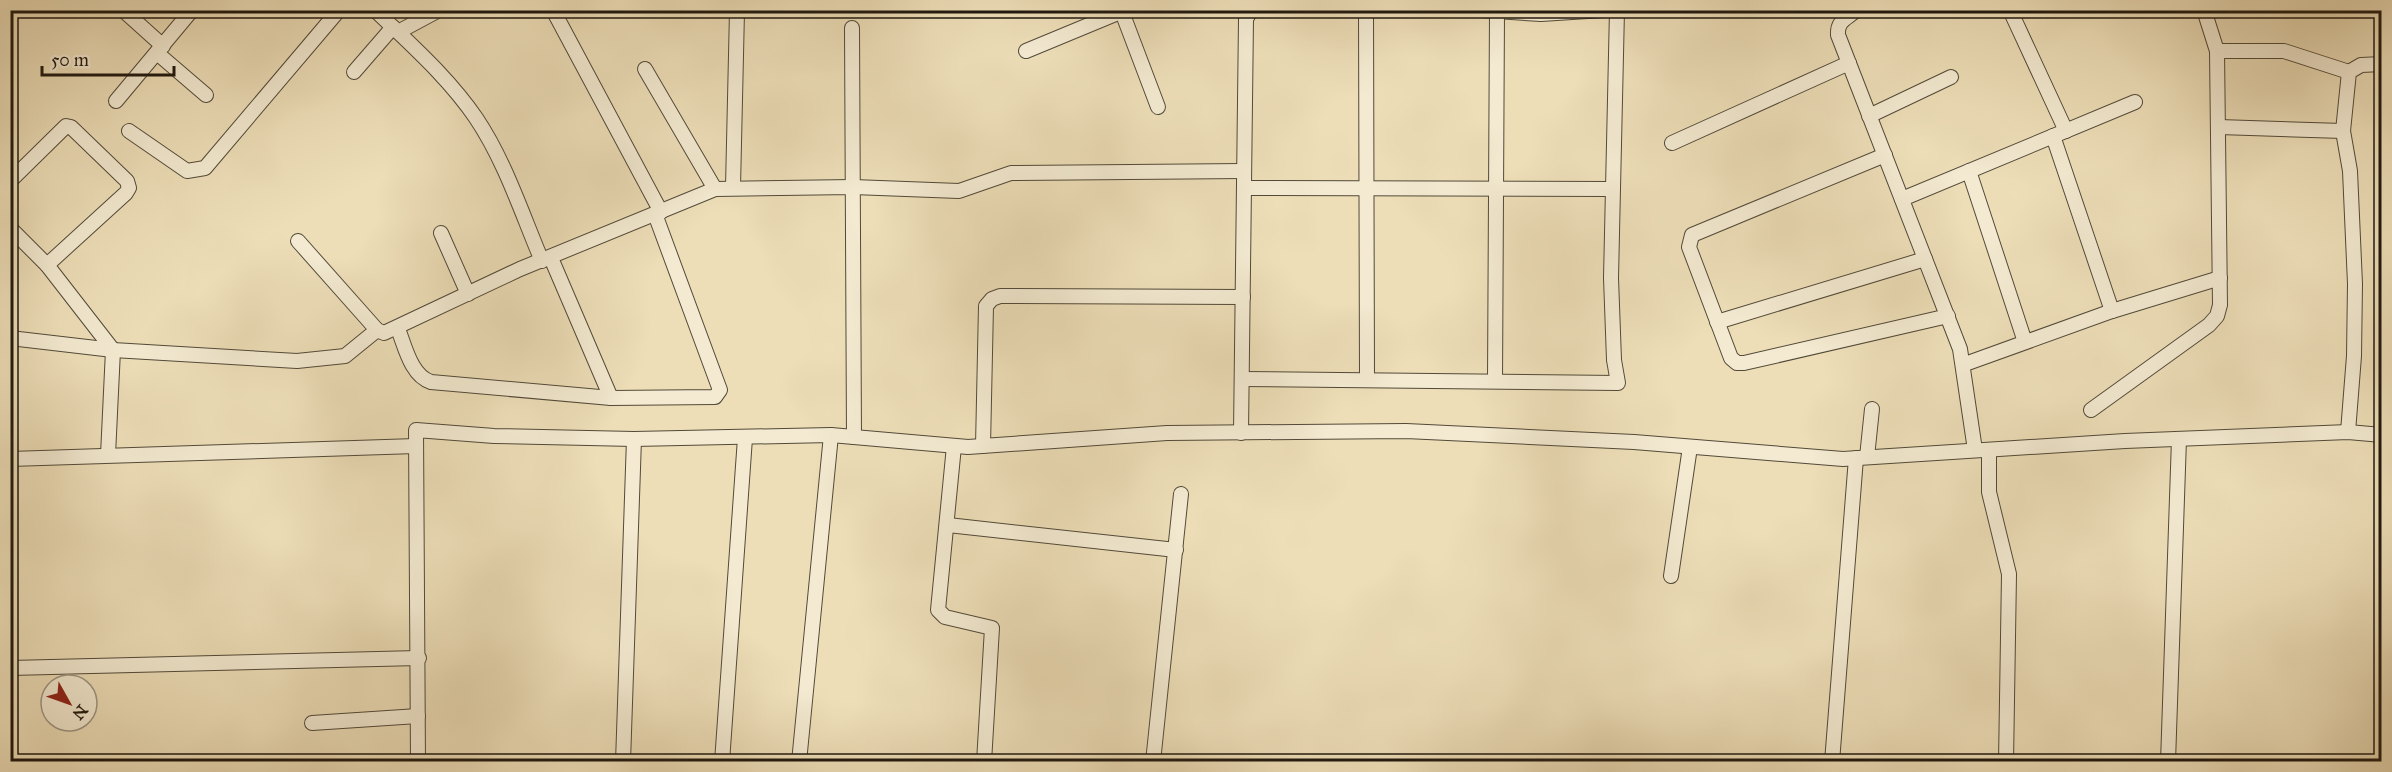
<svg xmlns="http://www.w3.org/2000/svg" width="2392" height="772" viewBox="0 0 2392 772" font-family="'IM FELL Great Primer',serif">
	<rect width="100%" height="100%" fill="#eddeb8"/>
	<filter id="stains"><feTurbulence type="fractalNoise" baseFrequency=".00333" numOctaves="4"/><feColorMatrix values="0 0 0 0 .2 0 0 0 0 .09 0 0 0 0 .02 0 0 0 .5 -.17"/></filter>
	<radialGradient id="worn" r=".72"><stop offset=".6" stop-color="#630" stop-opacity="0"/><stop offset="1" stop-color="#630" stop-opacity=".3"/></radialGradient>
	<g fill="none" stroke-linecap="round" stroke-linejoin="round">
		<defs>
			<g id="minor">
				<path d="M123 10 163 46"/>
				<path d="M375 10C411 45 448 77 476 118 505 161 522 214 542 261"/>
				<path d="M553 10 661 212"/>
				<path d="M1303 10H1422"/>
				<path d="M1481 10 1541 14 1603 10"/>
				<path d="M1856 10C1847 19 1837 20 1838 35L1960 349 1975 450"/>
				<path d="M2010 10 2066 131"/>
				<path d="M1366 11 1367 380"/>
				<path d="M1122 12 1158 107"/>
				<path d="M852 28 854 437"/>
				<path d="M398 32 439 10"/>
				<path d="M1026 51 1125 10"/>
				<path d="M2217 51H2284L2349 72"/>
				<path d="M157 53 206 95"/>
				<path d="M645 69 715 189"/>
				<path d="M354 72 393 27"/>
				<path d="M116 101 192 10"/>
				<path d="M1869 116 1951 77"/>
				<path d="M2219 127 2343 131"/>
				<path d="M129 131 187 171 205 168 339 10"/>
				<path d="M2053 136 2112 311"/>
				<path d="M1672 143 1849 63"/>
				<path d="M1885 155 1692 235 1689 247 1731 358 1737 363H1744L1948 316"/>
				<path d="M1969 171 2025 342"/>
				<path d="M10 181 66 126 71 127 127 181 129 188 126 193 47 265"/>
				<path d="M733 187 737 11"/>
				<path d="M1244 188 1612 189"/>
				<path d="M1902 199 2135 102"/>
				<path d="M10 228 47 265 113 350 108 455"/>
				<path d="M441 233 468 294"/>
				<path d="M298 241 377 330 384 333 520 269 715 189 853 187 959 191 1011 173 1244 171"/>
				<path d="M551 258 611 398"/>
				<path d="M1717 322 1925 259"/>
				<path d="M398 329C405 346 411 376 431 382L611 398 715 397 720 390 655 214"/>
				<path d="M10 338 113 350 297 361 345 356 377 330"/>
				<path d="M1965 364 2112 311 2220 278"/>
				<path d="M1242 379 1618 383 1614 360 1611 278 1617 10"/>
				<path d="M1495 381 1497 11"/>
				<path d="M2091 410 2209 325 2217 316 2220 305 2217 51 2204 10"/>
				<path d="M2348 432 2354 356 2355 284 2350 171 2343 131 2349 72 2361 65 2382 64"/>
				<path d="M1241 433 1246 19 1251 10"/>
				<path d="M954 446 938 610 945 617 992 628 984 762"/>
				<path d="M983 446 986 306 992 299 1000 296 1243 297"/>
				<path d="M1989 451V492L2009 574 2006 762"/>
				<path d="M1867 457 1872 409"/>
				<path d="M10 459 416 446"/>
				<path d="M948 525 1176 550"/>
				<path d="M1671 576 1690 447"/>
				<path d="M10 668 419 658"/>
				<path d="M312 723 418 716"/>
				<path d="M418 762 416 430 494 436 634 439 831 435 968 447 1167 433 1406 431 1634 442 1843 459 2125 441 2348 432 2382 435"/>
				<path d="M623 762 634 439"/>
				<path d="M722 762 745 438"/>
				<path d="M799 762 831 435"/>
				<path d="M1153 762 1181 494"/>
				<path d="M1832 762 1856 458"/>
				<path d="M2168 762 2179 439"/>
			</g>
		</defs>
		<use href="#minor" stroke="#524a39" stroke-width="16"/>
		<use href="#minor" stroke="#f3ead1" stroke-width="14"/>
	</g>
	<rect width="2392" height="772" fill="none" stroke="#eddeb8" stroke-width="36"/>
	<rect x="12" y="12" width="2368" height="748" fill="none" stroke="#1f180f" stroke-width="3"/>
	<rect x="18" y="18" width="2356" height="736" fill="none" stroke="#1f180f" stroke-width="1.5"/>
	<g transform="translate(69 703) rotate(130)"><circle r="28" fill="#f3ead1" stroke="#9e9683" stroke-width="1.5"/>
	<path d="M0-4.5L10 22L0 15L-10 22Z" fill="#8f2418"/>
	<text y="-9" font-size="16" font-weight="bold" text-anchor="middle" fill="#1f180f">N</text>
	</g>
	<path d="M42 66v9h132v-9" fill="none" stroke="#1f180f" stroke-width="3"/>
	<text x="51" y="66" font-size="18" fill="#1f180f" stroke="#f3ead1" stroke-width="4.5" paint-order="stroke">50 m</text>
	<rect width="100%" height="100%" filter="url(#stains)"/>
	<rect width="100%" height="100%" fill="url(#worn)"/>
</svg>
